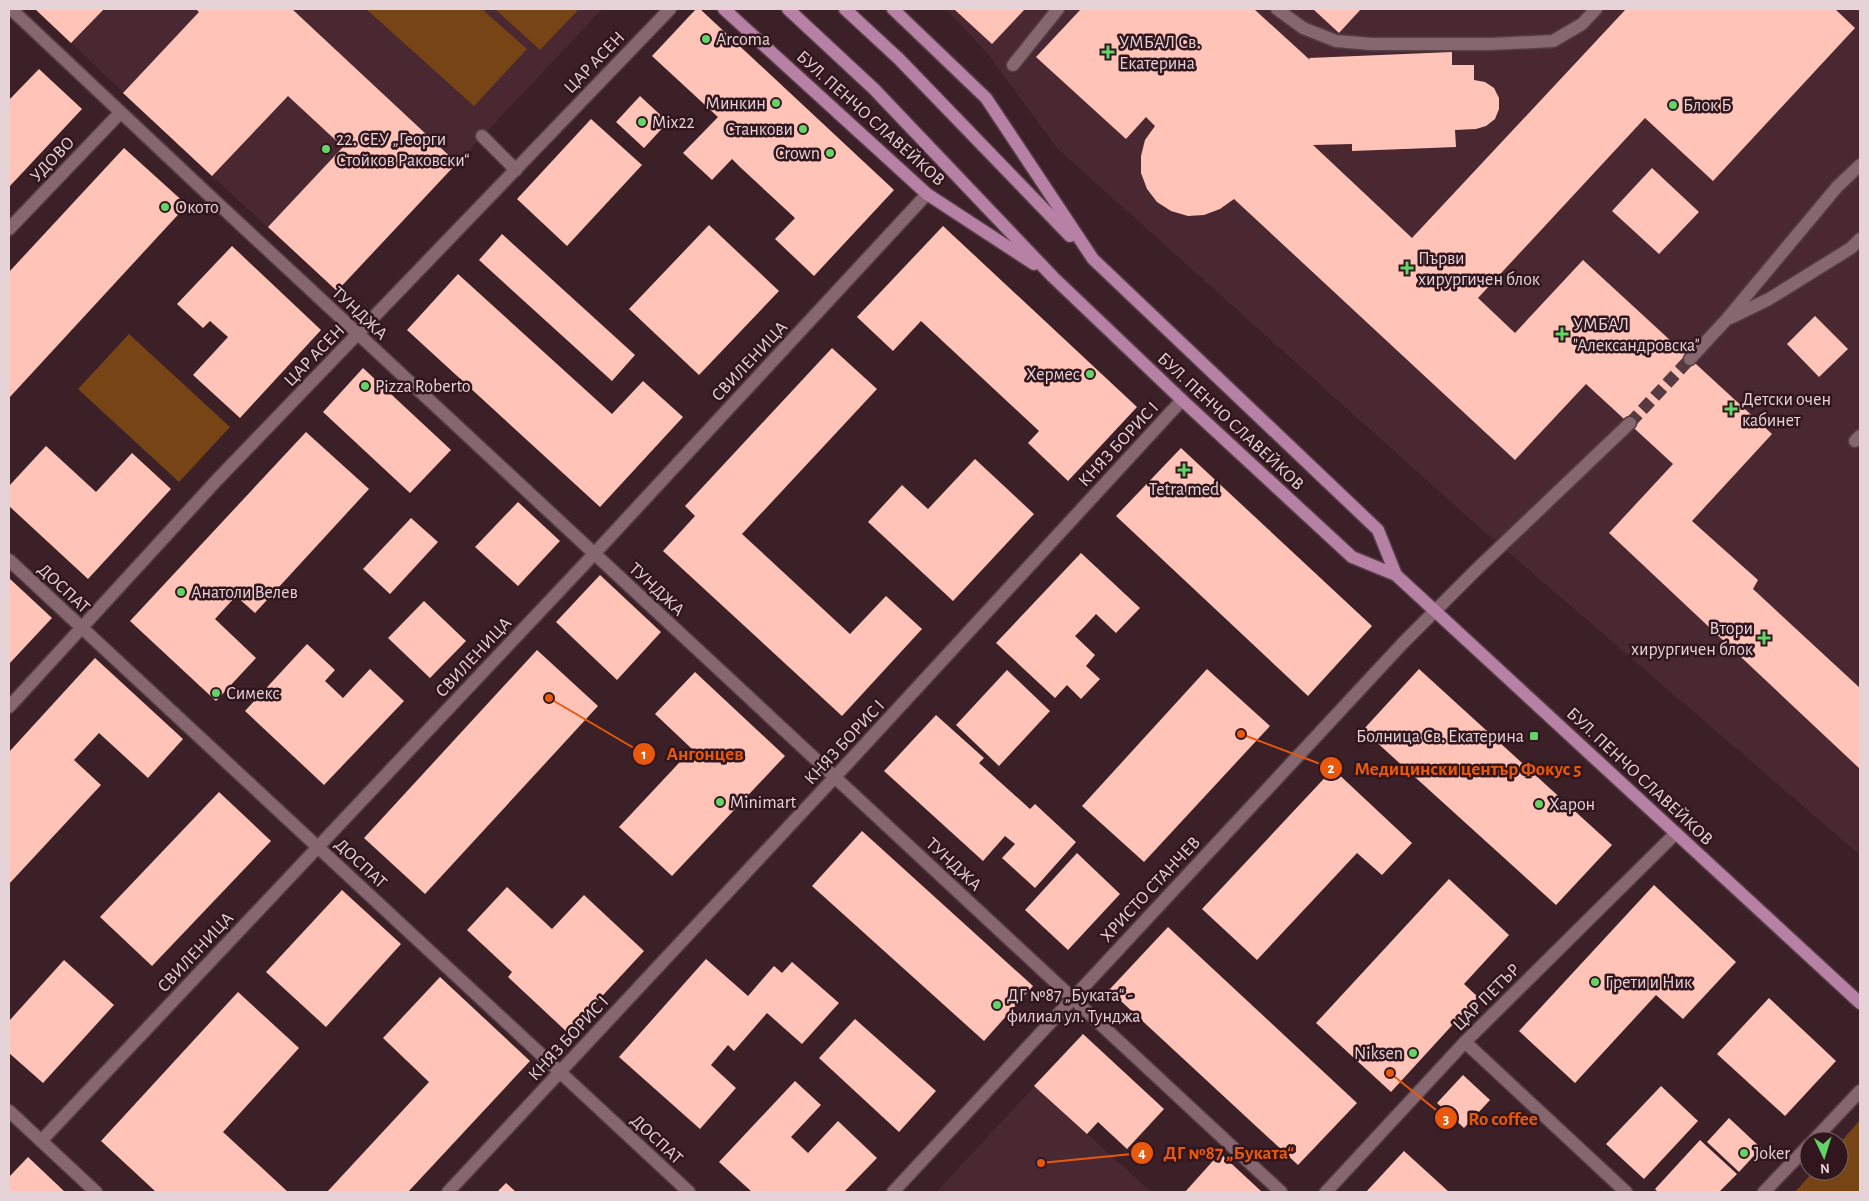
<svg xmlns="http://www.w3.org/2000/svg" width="1869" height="1201" viewBox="0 0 1869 1201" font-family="'Alegreya Sans',sans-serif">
	<rect width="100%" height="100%" fill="#3b2027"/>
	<g fill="#4a2832">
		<path d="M35 9H602L337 291 212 176Z"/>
		<path d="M946 9H1860V855L1471 520 1057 148 987 53Z"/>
		<path d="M1035 1086 1151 1192H936Z"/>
	</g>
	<g fill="#774415">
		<path d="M366 9H482L527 49 474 106Z"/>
		<path d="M495 9H579L540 50Z"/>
		<path d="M129 334 230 427 179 482 78 389Z"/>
		<path d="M1860 1120V1192H1795L1814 1171H1839V1144Z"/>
	</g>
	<g fill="#ffc3b8">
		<path d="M35 9H104L71 43Z"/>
		<path d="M196 9H292L457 163 337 291 268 227 343 147 288 96 212 176 123 93 199 12Z"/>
		<path d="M696 9H700L894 190 814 276 775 239 795 218 740 167 732 159 712 180 683 153 718 117 652 56Z"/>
		<path d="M954 9H1025L992 44Z"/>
		<path d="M1081 9H1254L1310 60 1309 58 1452 52V65H1474V80L1485 82 1494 88 1499 98V109L1495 119 1486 126 1476 129 1455 130 1456 147 1352 151V144L1313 145 1412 238 1626 9H1835L1855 28 1713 181 1645 118 1478 298 1515 333 1583 260 1772 434 1692 521 1758 580 1753 589 1860 688V769L1609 533 1673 464 1586 384 1515 460 1234 199 1220 209 1204 215 1188 216 1171 211 1157 202 1147 189 1141 173V156L1145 140 1155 126 1146 117 1126 139 1036 57Z"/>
		<path d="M1313 9H1361L1339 33Z"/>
		<path d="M39 69 82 109 9 187V100Z"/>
		<path d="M640 96 668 122 644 148 616 122Z"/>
		<path d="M591 119 642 165 567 246 517 199Z"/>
		<path d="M124 148 187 205 9 398V272Z"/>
		<path d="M1652 168 1699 212 1659 254 1612 211Z"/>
		<path d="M709 225 779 291 699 375 629 309Z"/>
		<path d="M943 226 1137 407 1068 481 1028 443 1039 431 921 321 893 351 857 317Z"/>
		<path d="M502 234 635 355 612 381 479 260Z"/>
		<path d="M232 246 321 330 240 418 193 375 228 337 210 321 203 328 177 304Z"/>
		<path d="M458 274 612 414 643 381 683 417 600 507 407 330Z"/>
		<path d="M1815 316 1848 349 1819 377 1787 344Z"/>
		<path d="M832 348 877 389 742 534 850 634 886 596 922 629 842 716 663 551 695 516 685 506Z"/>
		<path d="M363 368 451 450 410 493 323 412Z"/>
		<path d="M306 432 369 489 255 613 236 596 215 619 256 658 216 701 130 621Z"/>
		<path d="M46 446 96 492 132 453 171 489 88 579 9 506V486Z"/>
		<path d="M1181 448 1372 626 1308 696 1116 516Z"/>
		<path d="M975 459 1034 514 953 601 868 522 902 485 928 509Z"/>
		<path d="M518 502 560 541 518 586 475 547Z"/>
		<path d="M411 518 438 542 390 594 363 569Z"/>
		<path d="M1081 553 1140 608 1116 633 1096 614 1085 626 1075 636 1095 655 1086 666 1100 679 1081 699 1067 685 1055 698 996 643Z"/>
		<path d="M600 575 661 632 617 680 556 622Z"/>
		<path d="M9 578 52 618 9 664Z"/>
		<path d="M424 601 466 641 430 678 388 638Z"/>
		<path d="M307 644 335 670 325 681 343 698 370 669 404 701 324 785 245 711Z"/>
		<path d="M537 650 598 706 425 894 364 838Z"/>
		<path d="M95 658 183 739 148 778 99 733 74 760 101 785 9 884V752Z"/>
		<path d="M1207 669 1270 726 1144 862 1082 806Z"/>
		<path d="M1419 669 1612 845 1556 905 1363 730Z"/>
		<path d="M1007 670 1050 711 999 766 956 725Z"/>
		<path d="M695 672 785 756 672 876 619 827 692 749 655 714Z"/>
		<path d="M936 715 984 758 979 763 1030 809 1035 804 1076 842 1035 888 1002 858 1015 844 1005 836 983 861 884 771Z"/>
		<path d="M1333 769 1412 843 1382 875 1357 853 1257 960 1202 909Z"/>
		<path d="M219 792 271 841 152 966 100 917Z"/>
		<path d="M862 831 1033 986 984 1041 812 886Z"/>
		<path d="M1077 853 1120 894 1068 950 1025 910Z"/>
		<path d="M1449 879 1509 935 1464 984 1478 997 1391 1092 1316 1023Z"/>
		<path d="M1654 885 1736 962 1683 1019 1656 995 1575 1083 1519 1031Z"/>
		<path d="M507 887 552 929 584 895 644 951 568 1033 508 977 512 972 467 930Z"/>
		<path d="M342 890 401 944 326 1027 266 972Z"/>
		<path d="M1168 927 1357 1103 1298 1165 1109 990Z"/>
		<path d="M706 959 748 996 774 966 782 973 792 962 839 1003 802 1044 767 1013 734 1051 728 1045 711 1065 736 1088 700 1129 619 1057Z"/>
		<path d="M64 960 114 1005 43 1083 9 1053V1021Z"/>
		<path d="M440 977 530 1061 408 1192H327L429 1082 383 1038Z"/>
		<path d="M238 992 299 1048 223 1132 288 1192H156L101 1141Z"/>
		<path d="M1769 998 1836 1061 1785 1116 1717 1054Z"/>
		<path d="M855 1019 936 1091 899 1132 819 1058Z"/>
		<path d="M1083 1034 1164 1109 1127 1149 1098 1122 1087 1134 1034 1086Z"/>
		<path d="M1463 1075 1490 1100 1464 1128 1437 1103Z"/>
		<path d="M795 1081 821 1105 791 1137 808 1153 838 1121 877 1158 844 1192H752L719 1162Z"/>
		<path d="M1661 1086 1698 1121 1644 1179 1606 1144Z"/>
		<path d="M1729 1118 1761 1148 1739 1172 1707 1142Z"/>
		<path d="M1700 1140 1737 1174 1719 1192H1658L1655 1189Z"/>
		<path d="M1404 1151 1449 1192H1366Z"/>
		<path d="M1220 1153 1262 1192H1185Z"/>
		<path d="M28 1157 65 1192H9V1177Z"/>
		<path d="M506 1183 516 1192H497Z"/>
	</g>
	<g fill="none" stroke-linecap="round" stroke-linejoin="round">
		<path stroke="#553b41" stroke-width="12" stroke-dasharray="12 6" stroke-linecap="butt" d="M1630 423 1690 359"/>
		<defs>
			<g id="minor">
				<path d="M11 9 213 199 1281 1192"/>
				<path d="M1277 9 1303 28 1336 41 1372 44H1491L1553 41 1582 24 1596 9"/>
				<path d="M1013 65 1058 9"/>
				<path d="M482 136 516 170"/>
				<path d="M9 229 120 113"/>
				<path d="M1730 318 1769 299 1851 248 1860 239"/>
				<path d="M1690 359 1726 320 1837 187 1860 165"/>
				<path d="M1855 441 1860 436"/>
				<path d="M9 560 689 1192"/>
				<path d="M9 707 216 481 670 9"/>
				<path d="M1465 1042 1626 1192"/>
				<path d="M9 1111 96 1192"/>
				<path d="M41 1141 594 554 927 194"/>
				<path d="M1813 1141 1860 1091"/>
				<path d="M448 1192 834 778 1182 400"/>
				<path d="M893 1192 1403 643 1478 568 1630 423"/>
				<path d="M1326 1192 1465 1042 1676 833"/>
				<path d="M1764 1192 1809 1145"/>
			</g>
			<g id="major">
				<path d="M724 9 927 194 1034 264"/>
				<path d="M788 9 874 89 1053 277 1182 400 1352 557 1396 575 1860 1003"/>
				<path d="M845 9 899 59 1070 236"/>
				<path d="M893 9 986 98 1093 259 1378 530 1396 575"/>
			</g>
		</defs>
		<use href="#minor" stroke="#543e44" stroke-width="15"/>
		<use href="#major" stroke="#543e44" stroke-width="15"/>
		<use href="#minor" stroke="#87676f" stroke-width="12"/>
		<use href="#major" stroke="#b681a4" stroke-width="12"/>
	</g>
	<g fill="#63d468" stroke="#31161e" stroke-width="2">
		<circle cx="706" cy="39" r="5"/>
		<path d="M1105.5 44.5h5v5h5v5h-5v5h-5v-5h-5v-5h5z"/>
		<circle cx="776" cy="103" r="5"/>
		<circle cx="1673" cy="105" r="5"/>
		<circle cx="642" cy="122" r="5"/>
		<circle cx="803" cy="129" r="5"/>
		<circle cx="326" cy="149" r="5"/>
		<circle cx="830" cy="153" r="5"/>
		<circle cx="165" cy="207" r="5"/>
		<path d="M1404.5 260.5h5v5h5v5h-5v5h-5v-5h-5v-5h5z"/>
		<path d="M1559.5 326.5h5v5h5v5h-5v5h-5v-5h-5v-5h5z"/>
		<circle cx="1090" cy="374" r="5"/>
		<circle cx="365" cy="386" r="5"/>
		<path d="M1728.5 401.5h5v5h5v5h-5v5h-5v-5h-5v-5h5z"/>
		<path d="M1181.5 462.5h5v5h5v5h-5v5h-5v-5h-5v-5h5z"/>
		<circle cx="181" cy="592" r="5"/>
		<path d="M1761.5 630.5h5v5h5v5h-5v5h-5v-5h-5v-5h5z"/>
		<circle cx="216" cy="693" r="5"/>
		<rect x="1529" y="731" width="10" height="10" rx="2.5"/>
		<circle cx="720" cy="802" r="5"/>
		<circle cx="1539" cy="804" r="5"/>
		<circle cx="1595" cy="982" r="5"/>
		<circle cx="997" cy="1005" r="5"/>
		<circle cx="1413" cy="1053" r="5"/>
		<circle cx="1744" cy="1153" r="5"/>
	</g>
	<g text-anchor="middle" stroke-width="5" stroke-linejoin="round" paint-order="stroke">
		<g font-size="18" fill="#e6d3d7" stroke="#31161e" text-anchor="start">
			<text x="716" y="45">Arcoma</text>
			<text x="1119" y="48">УМБАЛ Св.<tspan x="1119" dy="21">Екатерина</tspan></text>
			<text x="766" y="109" text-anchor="end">Минкин</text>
			<text x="1683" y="111">Блок Б</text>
			<text x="652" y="128">Mix22</text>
			<text x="793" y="135" text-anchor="end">Станкови</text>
			<text x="336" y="145">22. СЕУ „Георги<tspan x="336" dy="21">Стойков Раковски“</tspan></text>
			<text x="820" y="159" text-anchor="end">Crown</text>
			<text x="175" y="213">Окото</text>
			<text x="1418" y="264">Първи<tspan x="1418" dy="21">хирургичен блок</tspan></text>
			<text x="1573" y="330">УМБАЛ<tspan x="1573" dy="21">"Александровска"</tspan></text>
			<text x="1080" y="380" text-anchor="end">Хермес</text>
			<text x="375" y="392">Pizza Roberto</text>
			<text x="1742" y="405">Детски очен<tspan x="1742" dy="21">кабинет</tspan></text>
			<text x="1184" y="495" text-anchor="middle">Tetra med</text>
			<text x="191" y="598">Анатоли Велев</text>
			<text x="1753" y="634" text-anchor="end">Втори<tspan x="1753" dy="21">хирургичен блок</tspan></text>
			<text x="226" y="699">Симекс</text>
			<text x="1524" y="742" text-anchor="end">Болница Св. Екатерина</text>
			<text x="730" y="808">Minimart</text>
			<text x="1549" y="810">Харон</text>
			<text x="1605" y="988">Грети и Ник</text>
			<text x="1007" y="1001">ДГ №87 „Буката“ -<tspan x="1007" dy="21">филиал ул. Тунджа</tspan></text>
			<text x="1403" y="1059" text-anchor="end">Niksen</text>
			<text x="1754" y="1159">Joker</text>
		</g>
		<g font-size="18" fill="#e6d3d7" stroke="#31161e">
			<text transform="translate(594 62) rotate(-46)" y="6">ЦАР АСЕН</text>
			<text transform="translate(871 118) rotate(42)" y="6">БУЛ. ПЕНЧО СЛАВЕЙКОВ</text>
			<text transform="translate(52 159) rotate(-46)" y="6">УДОВО</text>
			<text transform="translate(360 313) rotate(43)" y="6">ТУНДЖА</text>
			<text transform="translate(314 355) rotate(-46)" y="6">ЦАР АСЕН</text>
			<text transform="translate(749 361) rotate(-47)" y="6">СВИЛЕНИЦА</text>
			<text transform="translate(1231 421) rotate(43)" y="6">БУЛ. ПЕНЧО СЛАВЕЙКОВ</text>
			<text transform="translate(1118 444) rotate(-47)" y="6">КНЯЗ БОРИС I</text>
			<text transform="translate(64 588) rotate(43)" y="6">ДОСПАТ</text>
			<text transform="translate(657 589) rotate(43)" y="6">ТУНДЖА</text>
			<text transform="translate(473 657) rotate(-47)" y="6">СВИЛЕНИЦА</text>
			<text transform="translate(844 742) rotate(-47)" y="6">КНЯЗ БОРИС I</text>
			<text transform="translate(1640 776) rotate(43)" y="6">БУЛ. ПЕНЧО СЛАВЕЙКОВ</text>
			<text transform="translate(361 863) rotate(43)" y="6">ДОСПАТ</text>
			<text transform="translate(954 864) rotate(43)" y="6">ТУНДЖА</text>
			<text transform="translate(1150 889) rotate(-47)" y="6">ХРИСТО СТАНЧЕВ</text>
			<text transform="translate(195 952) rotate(-47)" y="6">СВИЛЕНИЦА</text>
			<text transform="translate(1486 997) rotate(-45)" y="6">ЦАР ПЕТЪР</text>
			<text transform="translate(568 1038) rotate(-47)" y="6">КНЯЗ БОРИС I</text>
			<text transform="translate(657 1139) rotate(43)" y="6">ДОСПАТ</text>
		</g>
	</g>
	<path fill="none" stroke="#e8590c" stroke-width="2" d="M549 698L644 754M1241 734L1331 768M1390 1073L1446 1118M1041 1163L1142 1153"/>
	<g fill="#e8590c" stroke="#31161e" stroke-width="2">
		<circle cx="549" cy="698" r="5"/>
		<circle cx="1241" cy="734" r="5"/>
		<circle cx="1390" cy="1073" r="5"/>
		<circle cx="1041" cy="1163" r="5"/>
		<circle cx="644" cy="754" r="12"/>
		<circle cx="1331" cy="768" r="12"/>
		<circle cx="1446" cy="1118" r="12"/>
		<circle cx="1142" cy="1153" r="12"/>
	</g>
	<g font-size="15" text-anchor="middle" font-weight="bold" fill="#fff">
		<text x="644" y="759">1</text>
		<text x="1331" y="773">2</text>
		<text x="1446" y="1124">3</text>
		<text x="1142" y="1158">4</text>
	</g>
	<g font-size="19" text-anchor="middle" font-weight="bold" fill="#e8590c" stroke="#31161e" stroke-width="5" stroke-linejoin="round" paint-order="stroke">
		<text x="705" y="760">Ангонцев</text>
		<text x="1468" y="775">Медицински център Фокус 5</text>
		<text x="1503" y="1125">Ro coffee</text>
		<text x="1229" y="1159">ДГ №87 „Буката“</text>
	</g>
	<rect width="1869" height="1201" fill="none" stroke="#e6d3d7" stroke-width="20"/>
	<g transform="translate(1824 1156) rotate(176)"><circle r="24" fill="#31161e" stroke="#796268"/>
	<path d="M0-4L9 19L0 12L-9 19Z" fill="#63d468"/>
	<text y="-8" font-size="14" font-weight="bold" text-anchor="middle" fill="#e6d3d7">N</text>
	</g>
</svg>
